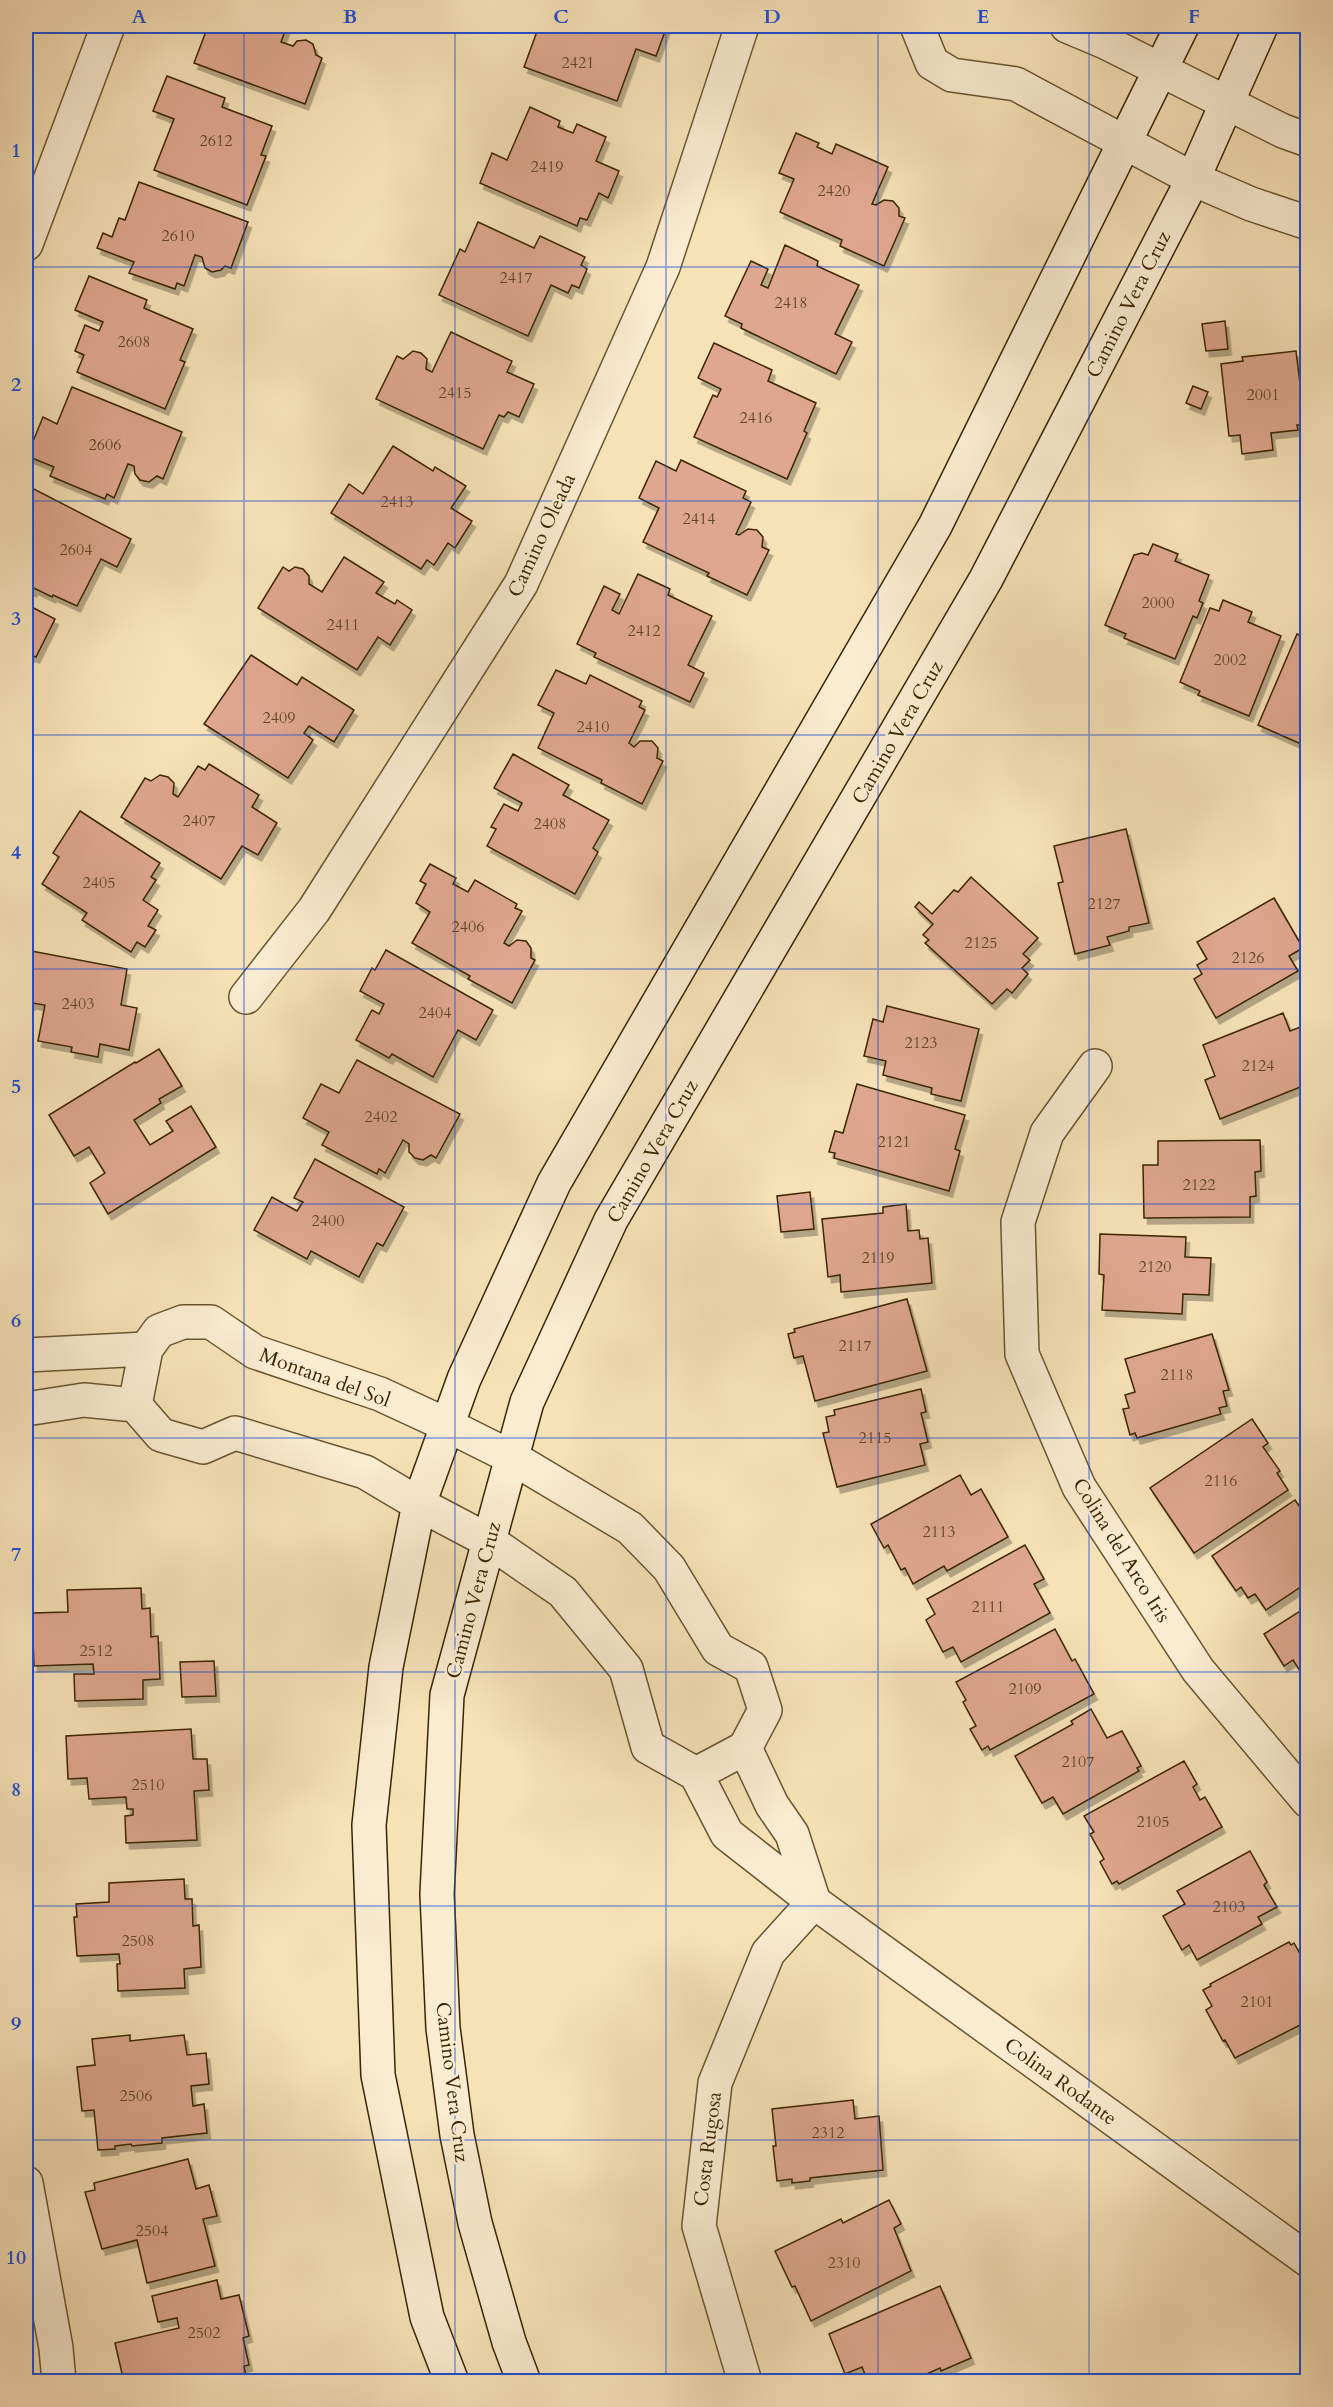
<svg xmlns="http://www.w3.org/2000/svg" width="1333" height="2407" viewBox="0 0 1333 2407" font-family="Cardo,serif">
	<defs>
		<filter id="shadow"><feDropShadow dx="3.5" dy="6" stdDeviation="0" flood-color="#0004"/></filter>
	</defs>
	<rect width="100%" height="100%" fill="#f7e2b8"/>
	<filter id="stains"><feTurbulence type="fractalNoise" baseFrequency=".00333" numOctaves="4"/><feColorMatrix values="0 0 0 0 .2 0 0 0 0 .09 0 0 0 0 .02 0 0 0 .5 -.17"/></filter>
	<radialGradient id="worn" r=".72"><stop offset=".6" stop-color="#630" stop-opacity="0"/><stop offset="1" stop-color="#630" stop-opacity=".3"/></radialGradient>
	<g fill="#dfa78f" stroke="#3a2501" stroke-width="1.5" filter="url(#shadow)">
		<path d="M208 26H287L281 42 293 46 297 41 306 40 313 44 316 55 322 58 305 104 194 63Z"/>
		<path d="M539 26H667L656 56 636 49 617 101 524 67Z"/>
		<path d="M167 76 225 98 222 107 272 126 261 155 266 156 247 205 154 170 174 119 153 111Z"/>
		<path d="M530 107 560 121 558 127 573 133 577 124 606 137 596 161 619 171 608 198 599 193 587 220 580 218 577 226 480 183 492 153 507 160Z"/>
		<path d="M796 133 819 143 817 147 832 154 836 144 888 167 872 204 876 205 884 200 893 201 899 208V216L905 218 884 266 840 246 842 240 780 212 794 179 779 173Z"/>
		<path d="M139 182 248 222 231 268 225 266 221 270 212 272 205 268 202 257 195 255 184 286 177 283 175 289 129 273 134 262 97 248 103 233 112 237 119 218 125 220Z"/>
		<path d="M478 222 534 248 540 236 585 257 581 265 587 269 579 288 572 285 568 293 551 285 528 336 439 295 460 249 465 252Z"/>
		<path d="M785 245 818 261 817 266 859 285 835 334 852 342 836 374 741 328 742 324 725 316 751 261 768 269 761 285 768 288Z"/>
		<path d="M89 276 147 300 144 308 193 329 180 360 185 362 165 409 77 372 84 355 75 351 85 325 99 331 103 322 75 310Z"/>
		<path d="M1225 321 1228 349 1206 351 1202 324Z"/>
		<path d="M451 332 512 361 507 372 534 384 519 417 508 412 504 417 499 415 483 449 376 399 397 356 403 359 413 351 421 353 427 359 426 369 432 372Z"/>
		<path d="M714 343 772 370 768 381 816 403 804 431 807 433 787 479 694 437 713 395 717 397 721 389 698 378Z"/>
		<path d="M1296 351 1305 425H1297L1298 430 1271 433 1273 450 1242 454 1240 435 1229 436 1221 364 1243 361 1242 357Z"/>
		<path d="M1193 386 1208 392 1201 409 1186 403Z"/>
		<path d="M72 387 182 432 163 479 157 476 149 482 140 480 135 474 134 466 128 464 114 498 107 494 105 499 50 476 54 467 27 456 43 417 57 424Z"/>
		<path d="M393 446 433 471 435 467 466 486 451 508 472 521 455 548 448 543 434 565 427 560 421 569 331 513 349 484 363 494Z"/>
		<path d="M681 460 746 491 743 498 751 502 736 534 739 535 748 529 757 530 763 537 762 547 769 550 747 595 707 576 709 573 643 542 659 508 639 498 656 461 676 471Z"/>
		<path d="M26 485 131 539 117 567 101 559 77 606 53 595 52 597 34 588 33 591 26 587Z"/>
		<path d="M1153 544 1178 554 1175 561 1209 575 1199 601 1203 603 1197 618 1193 616 1175 659 1124 638 1126 634 1105 625 1134 555 1142 553 1148 555Z"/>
		<path d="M344 557 384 582 376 593 395 604 397 600 412 610 390 645 378 637 357 670 258 608 283 567 289 571 295 567 303 569 309 576V584L322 592Z"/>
		<path d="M638 574 670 589 668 595 712 616 688 665 704 673 690 702 594 657 596 653 577 644 604 586 620 594 612 610 619 614Z"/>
		<path d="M1223 600 1252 612 1248 622 1281 636 1249 716 1198 695 1200 691 1180 682 1210 608 1219 611Z"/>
		<path d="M26 604 55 619 36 657 31 655 26 665Z"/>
		<path d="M1297 634 1308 639V747L1258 725Z"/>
		<path d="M251 655 297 685 302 677 354 710 334 742 309 726 304 733 313 740 288 778 204 724Z"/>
		<path d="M556 670 586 684 590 675 642 701 639 707 645 710 629 743 634 747 640 741H652L658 748 657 758 663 761 642 804 601 783 602 780 538 748 554 713 538 705Z"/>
		<path d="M513 754 569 785 563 795 609 820 593 848 598 852 575 894 487 846 496 829 491 827 504 804 518 811 522 803 494 788Z"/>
		<path d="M209 764 259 795 252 807 277 823 258 855 242 846 221 879 121 817 145 778 151 781 160 775 168 777 174 783 173 794 178 797 198 766 205 770Z"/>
		<path d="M80 811 160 863 151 877 156 880 143 900 158 910 148 926 156 930 145 947 137 942 131 952 82 920 87 913 42 884 59 857 53 853Z"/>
		<path d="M1126 829 1149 923 1129 927V931L1107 937 1110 945 1075 954 1058 883 1063 882 1054 846Z"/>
		<path d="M430 864 456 878 453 884 468 892 475 880 517 904 515 908 522 911 504 943 509 946 517 940 526 941 531 948V958L535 960 512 1003 468 979 470 976 412 943 430 912 416 903 426 884 420 881Z"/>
		<path d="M971 877 1038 938 1023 954 1030 960 1022 968 1028 974 1012 993 1007 989 992 1004 925 943 929 940 923 935 933 924 915 907 919 902 932 914 954 890 958 892Z"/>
		<path d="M1274 898 1303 948 1289 956 1298 971 1216 1018 1194 979 1202 974 1197 965 1207 959 1197 942Z"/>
		<path d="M26 950 127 969 121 1005 137 1008 129 1050 100 1044 98 1057 71 1052 72 1047 38 1041 45 1005 32 1003 26 1010Z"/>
		<path d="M386 950 493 1010 476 1040 458 1030 433 1077 392 1054 389 1058 356 1040 372 1010 379 1014 384 1004 360 991 372 968 375 970Z"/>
		<path d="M887 1006 979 1029 961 1101 931 1094 932 1088 883 1075 886 1061 864 1056 873 1019 883 1022Z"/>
		<path d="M1283 1013 1290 1031 1308 1024V1065L1304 1066 1308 1075V1084L1220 1119 1205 1080 1215 1076 1203 1045Z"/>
		<path d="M159 1049 182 1086 159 1099 161 1103 134 1120 150 1145 173 1131 166 1121 191 1106 216 1147 108 1214 90 1183 105 1173 89 1147 74 1156 49 1115 135 1062 136 1063Z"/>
		<path d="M357 1060 460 1114 436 1158 431 1155 423 1160 415 1158 409 1152V1144L403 1140 385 1173 379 1169 377 1174 322 1145 329 1132 303 1118 321 1084 339 1093Z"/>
		<path d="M857 1084 965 1115 955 1149 960 1151 949 1191 834 1158 835 1153 829 1152 835 1131 843 1133Z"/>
		<path d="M1260 1140 1261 1171 1255 1172 1256 1196 1250 1197V1217L1144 1218 1143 1165H1158V1141Z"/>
		<path d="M315 1159 404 1207 383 1246 377 1243 359 1277 311 1251 307 1259 254 1230 272 1197 297 1211 303 1202 294 1198Z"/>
		<path d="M810 1192 814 1229 781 1232 777 1196Z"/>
		<path d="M906 1204 908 1231 919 1230 920 1239 928 1238 932 1283 841 1292 840 1275 828 1277 822 1219 883 1213V1207Z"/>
		<path d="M1100 1234 1186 1237 1185 1257 1211 1258 1209 1295 1183 1294 1182 1314 1102 1310 1104 1275 1099 1274Z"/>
		<path d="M907 1299 927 1371 815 1401 803 1356 794 1358 788 1334 795 1332 794 1329Z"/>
		<path d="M1212 1334 1229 1390 1223 1391 1227 1406 1219 1408 1221 1414 1137 1438 1135 1433 1130 1435 1123 1409 1129 1408 1125 1395 1135 1392 1125 1359Z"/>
		<path d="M921 1389 926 1412 921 1413 928 1442 920 1444 925 1465 837 1487 823 1433 829 1432 826 1417 835 1415 834 1410Z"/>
		<path d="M1252 1419 1268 1443 1263 1447 1280 1471 1277 1473 1288 1490 1194 1553 1150 1488Z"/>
		<path d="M960 1475 971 1495 981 1489 1008 1537 947 1571 944 1566 913 1584 905 1568 901 1570 888 1545 884 1548 871 1524Z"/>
		<path d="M1295 1500 1306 1516 1308 1515V1582L1266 1610 1255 1594 1248 1598 1241 1587 1236 1591 1212 1556Z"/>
		<path d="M1025 1545 1044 1579 1034 1584 1050 1613 961 1662 953 1647 943 1652 926 1620 935 1614 927 1599Z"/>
		<path d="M141 1588 142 1609 150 1608 151 1637 158 1636 160 1679 143 1680V1699L75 1701 74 1674H94L93 1664 34 1666 32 1613 68 1612 67 1590Z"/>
		<path d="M1308 1606V1683L1293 1660 1284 1666 1264 1634Z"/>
		<path d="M1055 1629 1072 1661 1075 1659 1094 1694 990 1750 988 1746 982 1750 970 1729 976 1726 963 1702 966 1700 956 1682Z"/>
		<path d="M214 1661 216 1696 182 1697 180 1662Z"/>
		<path d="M1091 1709 1107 1738 1122 1731 1141 1766 1137 1768 1139 1771 1063 1814 1053 1797 1042 1803 1015 1756 1073 1724 1071 1721Z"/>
		<path d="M191 1729 193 1759H207L209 1790 194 1791 197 1840 126 1843 125 1816 133 1815V1809H127L126 1797 89 1799 87 1778 68 1779 66 1736Z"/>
		<path d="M1184 1761 1197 1784 1193 1787 1200 1800 1205 1797 1222 1827 1119 1884 1117 1881 1112 1884 1100 1862 1104 1859 1090 1834 1094 1832 1084 1816Z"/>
		<path d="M1250 1851 1267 1882 1264 1885 1277 1907 1258 1917 1262 1924 1197 1960 1189 1945 1182 1950 1163 1916 1185 1904 1177 1891Z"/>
		<path d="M184 1879 185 1899H192L193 1926 199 1925 201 1967 184 1969 185 1988 118 1991 117 1964H120L119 1954 77 1956 74 1917H77L76 1904 109 1902V1883Z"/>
		<path d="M1289 1942 1291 1945 1294 1943 1308 1968V1981L1305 1982 1308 1994 1302 1997 1308 2006V2021L1235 2058 1225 2040 1223 2041 1206 2010 1212 2006 1203 1990 1211 1986 1210 1984Z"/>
		<path d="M130 2035V2041L184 2035 187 2055 206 2053 209 2084 191 2086 193 2106 204 2104 207 2133 162 2138V2143L132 2146 131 2144 115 2146V2149L98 2150 94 2110 82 2111 77 2067 95 2065 92 2039Z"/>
		<path d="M853 2100 855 2119 879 2116 883 2170 810 2178V2181L792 2183V2179L777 2181 773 2146H776L772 2109Z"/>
		<path d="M188 2159 196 2189 209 2185 217 2216 203 2219 215 2266 147 2283 137 2240 102 2249 85 2192 95 2190 94 2183Z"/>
		<path d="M889 2200 901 2224 894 2228 911 2271 811 2321 795 2286 792 2287 775 2251 841 2219 843 2223Z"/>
		<path d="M217 2280 221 2299 239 2295 249 2336 243 2338 249 2365 244 2366 247 2382H124L115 2343 179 2328 177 2318 158 2322 152 2296Z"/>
		<path d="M940 2286 971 2358 941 2371 940 2368 909 2382H868L862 2367 845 2374 829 2334Z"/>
	</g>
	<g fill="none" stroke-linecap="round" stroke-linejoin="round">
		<defs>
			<g id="street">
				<path d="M917 26 932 63 952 75 1016 84 1193 179 1251 204 1308 223"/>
				<path d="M1067 26 1105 42 1283 131 1308 140"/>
				<path d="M26 244 108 26"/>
				<path d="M246 997 314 910 521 584 663 267 742 26"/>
				<path d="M1095 1066 1047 1133 1018 1222 1022 1354 1079 1487 1198 1670 1308 1801"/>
				<path d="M26 1355 146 1349"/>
				<path d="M135 1405 146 1349 159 1331 183 1322H211L255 1352 380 1394 447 1425 511 1457 630 1528 669 1568 718 1649 751 1667 765 1710 745 1748 772 1805 792 1834 814 1902"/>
				<path d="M26 1409 84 1400 135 1405 161 1435 203 1447 235 1433 365 1472 419 1504 489 1541 563 1592 626 1669 648 1747 696 1774 727 1834 814 1902 1308 2260"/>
				<path d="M696 1774 745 1748"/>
				<path d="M26 2183 56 2348 59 2382"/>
				<path d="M745 2382 699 2226 715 2083 768 1953 814 1902"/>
			</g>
			<g id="secondary">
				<path d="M452 2382 427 2317 378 2075 369 1825 386 1667 419 1504 464 1379 554 1183 935 526 1182 26"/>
				<path d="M524 2382 509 2342 475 2223 457 2135 443 2028 437 1894 447 1695 527 1402 611 1220 986 579 1193 179 1261 26"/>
			</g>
		</defs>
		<use href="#street" stroke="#69542f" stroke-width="36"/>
		<use href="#secondary" stroke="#3a2501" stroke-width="36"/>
		<use href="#street" stroke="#faecd1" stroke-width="33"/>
		<use href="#secondary" stroke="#faecd1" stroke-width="33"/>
	</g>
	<path fill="none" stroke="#1d4ed8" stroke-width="1.5" stroke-opacity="0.55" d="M244 26V2382M455 26V2382M666 26V2382M878 26V2382M1089 26V2382M26 267H1308M26 501H1308M26 735H1308M26 969H1308M26 1204H1308M26 1438H1308M26 1672H1308M26 1906H1308M26 2140H1308"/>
	<g text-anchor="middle" stroke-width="5" stroke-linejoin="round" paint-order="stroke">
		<g font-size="16" fill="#634624">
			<text x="578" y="68">2421</text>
			<text x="216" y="146">2612</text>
			<text x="547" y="172">2419</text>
			<text x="834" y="196">2420</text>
			<text x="178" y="241">2610</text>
			<text x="516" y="283">2417</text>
			<text x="791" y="308">2418</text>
			<text x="134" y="347">2608</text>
			<text x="455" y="398">2415</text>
			<text x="1263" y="400">2001</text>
			<text x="756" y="423">2416</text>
			<text x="105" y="450">2606</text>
			<text x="397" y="507">2413</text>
			<text x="699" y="524">2414</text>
			<text x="76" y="555">2604</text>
			<text x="1158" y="608">2000</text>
			<text x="343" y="630">2411</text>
			<text x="644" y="636">2412</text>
			<text x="1230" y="665">2002</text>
			<text x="279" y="723">2409</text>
			<text x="593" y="732">2410</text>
			<text x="199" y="826">2407</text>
			<text x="550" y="829">2408</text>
			<text x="99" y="888">2405</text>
			<text x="1104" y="909">2127</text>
			<text x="468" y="932">2406</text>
			<text x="981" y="948">2125</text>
			<text x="1248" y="963">2126</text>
			<text x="78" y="1009">2403</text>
			<text x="435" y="1018">2404</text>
			<text x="921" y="1048">2123</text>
			<text x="1258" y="1071">2124</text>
			<text x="381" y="1122">2402</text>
			<text x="894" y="1147">2121</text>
			<text x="1199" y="1190">2122</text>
			<text x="328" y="1226">2400</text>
			<text x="878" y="1263">2119</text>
			<text x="1155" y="1272">2120</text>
			<text x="855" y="1351">2117</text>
			<text x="1177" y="1380">2118</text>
			<text x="875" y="1443">2115</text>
			<text x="1221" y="1486">2116</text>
			<text x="939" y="1537">2113</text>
			<text x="988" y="1612">2111</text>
			<text x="96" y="1656">2512</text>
			<text x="1025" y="1694">2109</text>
			<text x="1078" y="1767">2107</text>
			<text x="148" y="1790">2510</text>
			<text x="1153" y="1827">2105</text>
			<text x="1229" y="1912">2103</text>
			<text x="138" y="1946">2508</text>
			<text x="1257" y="2007">2101</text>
			<text x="136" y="2101">2506</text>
			<text x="828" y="2138">2312</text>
			<text x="152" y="2236">2504</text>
			<text x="844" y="2268">2310</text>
			<text x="204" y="2338">2502</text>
		</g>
		<g font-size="20" fill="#3a2501" stroke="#faecd1">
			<text transform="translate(1128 304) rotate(-63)" y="7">Camino Vera Cruz</text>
			<text transform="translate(541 535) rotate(-65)" y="7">Camino Oleada</text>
			<text transform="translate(897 732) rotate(-60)" y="7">Camino Vera Cruz</text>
			<text transform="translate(652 1151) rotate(-60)" y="7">Camino Vera Cruz</text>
			<text transform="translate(325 1377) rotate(20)" y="7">Montana del Sol</text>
			<text transform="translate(1122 1550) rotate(58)" y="7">Colina del Arco Iris</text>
			<text transform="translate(473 1600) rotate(-75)" y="7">Camino Vera Cruz</text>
			<text transform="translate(1061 2081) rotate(36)" y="7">Colina Rodante</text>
			<text transform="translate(453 2082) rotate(83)" y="7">Camino Vera Cruz</text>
			<text transform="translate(707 2149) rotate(-83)" y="7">Costa Rugosa</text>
		</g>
	</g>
	<rect width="1333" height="2407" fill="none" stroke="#f7e2b8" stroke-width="66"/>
	<rect x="33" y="33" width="1267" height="2341" fill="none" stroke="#1d4ed8" stroke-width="2"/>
	<g font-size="20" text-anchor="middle" font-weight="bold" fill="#1d4ed8">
		<text x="139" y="23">A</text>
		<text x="350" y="23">B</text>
		<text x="561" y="23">C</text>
		<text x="772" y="23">D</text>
		<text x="983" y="23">E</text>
		<text x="1194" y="23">F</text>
		<text x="16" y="157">1</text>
		<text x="16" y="391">2</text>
		<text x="16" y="625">3</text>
		<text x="16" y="859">4</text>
		<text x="16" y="1093">5</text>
		<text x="16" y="1327">6</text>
		<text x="16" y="1561">7</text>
		<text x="16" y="1796">8</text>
		<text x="16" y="2030">9</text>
		<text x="16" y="2264">10</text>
	</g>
	<rect width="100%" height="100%" filter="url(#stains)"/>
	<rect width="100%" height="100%" fill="url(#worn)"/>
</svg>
